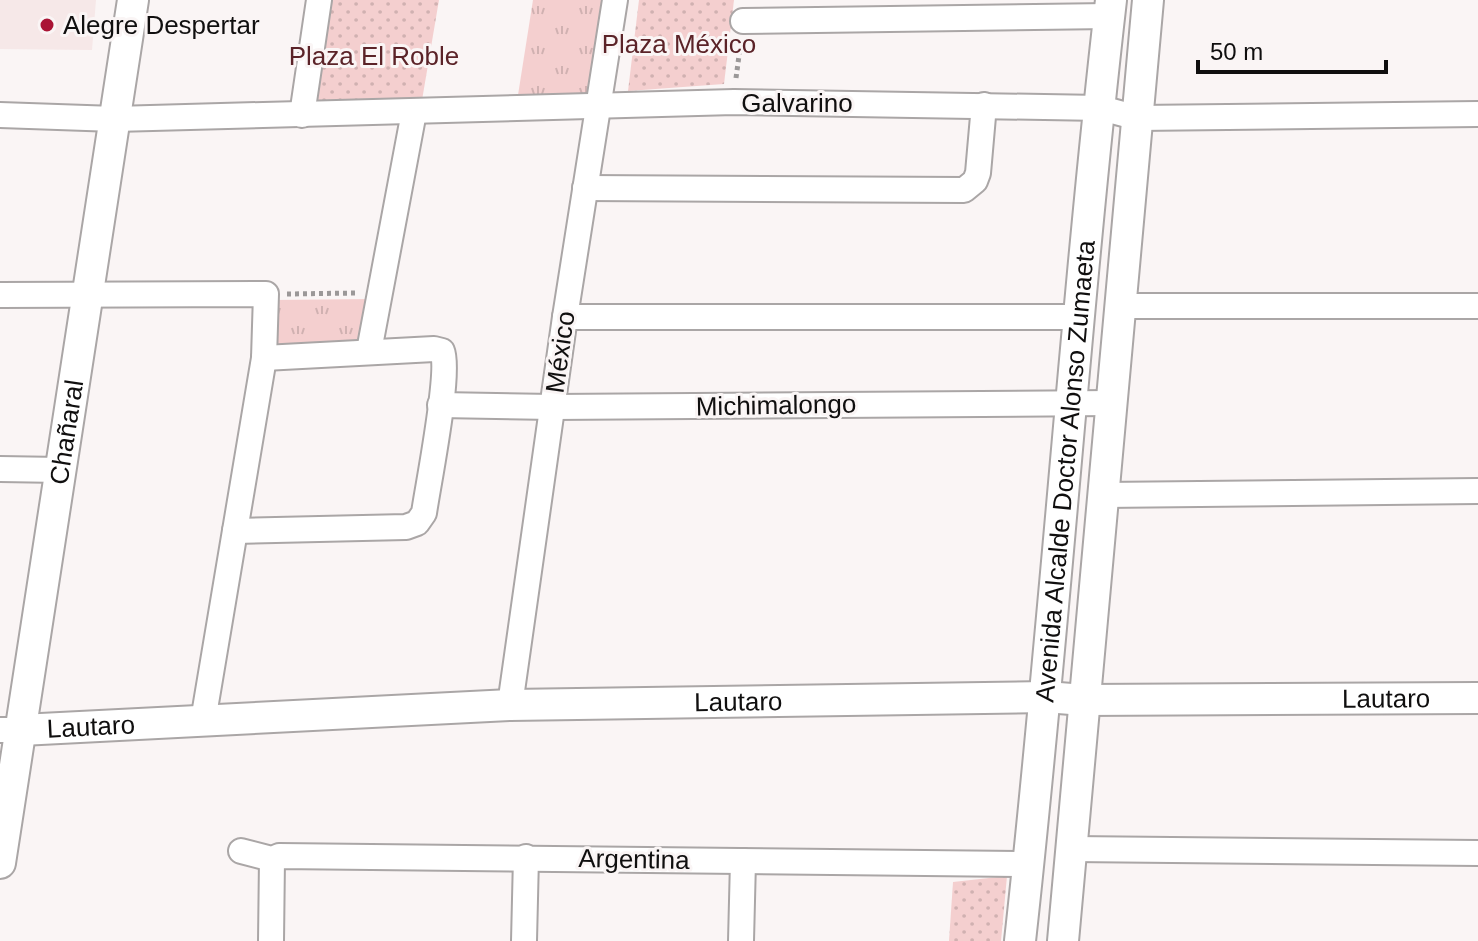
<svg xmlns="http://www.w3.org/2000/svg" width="1478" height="941" viewBox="0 0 1478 941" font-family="Arial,sans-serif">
	<defs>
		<pattern id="grass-tufts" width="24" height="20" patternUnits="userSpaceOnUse" patternTransform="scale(2)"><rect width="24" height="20" fill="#f4cfcf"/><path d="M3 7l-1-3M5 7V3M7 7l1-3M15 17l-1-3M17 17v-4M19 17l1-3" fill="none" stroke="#d0b1b1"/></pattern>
		<pattern id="park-dots" width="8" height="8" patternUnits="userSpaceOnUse" patternTransform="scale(2)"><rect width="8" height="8" fill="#f4cfcf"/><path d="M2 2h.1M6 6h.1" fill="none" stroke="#d0b1b1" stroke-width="1.8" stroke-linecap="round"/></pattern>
	</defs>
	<rect width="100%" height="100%" fill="#faf5f5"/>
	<path fill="#f6e8e8" d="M0 0H96L92 50 0 49Z"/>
	<g fill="url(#grass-tufts)">
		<path d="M533 0H619L607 95H518Z"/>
		<path d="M371 299 360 347 269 353 273 300Z"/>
	</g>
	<g fill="url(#park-dots)">
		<path d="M328 0H439L420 112H308Z"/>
		<path d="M639 0H734L724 84 628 91Z"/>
		<path d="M1007 876 1001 941H949L953 882Z"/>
	</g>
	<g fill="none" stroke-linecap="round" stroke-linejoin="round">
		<defs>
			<g id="minor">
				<path d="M743 21 1109 16"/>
				<path d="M0 115 115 119 734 102 1101 108 1138 118 1478 114"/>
				<path d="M302 115 319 0"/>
				<path d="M585 188 964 190 975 181 978 173 984 105"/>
				<path d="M0 295 266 294 264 358 203 721"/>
				<path d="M1120 306H1478"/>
				<path d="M565 317H1080"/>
				<path d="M369 351 414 112"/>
				<path d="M440 405 553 407 1112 403"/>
				<path d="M0 469 61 470"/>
				<path d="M1103 495 1478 491"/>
				<path d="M235 531 406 527 417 523 424 513C428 485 451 371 442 351L434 349 264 358"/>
				<path d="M510 705 565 317 615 0"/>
				<path d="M0 730H21"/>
				<path d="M1072 849 1478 853"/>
				<path d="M241 851 272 859 279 856 1028 864"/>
				<path d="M271 941 272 859"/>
				<path d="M524 941 526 857"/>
				<path d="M741 941 743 861"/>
			</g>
			<g id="tertiary">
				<path id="s1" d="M21 730 510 705 1046 697 1084 700 1478 698"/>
				<path id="s2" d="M0 863 133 0"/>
				<path id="s3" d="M1020 941C1055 628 1075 313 1111 0"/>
				<path d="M1063 941 1148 0"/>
			</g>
		</defs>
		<use href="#minor" stroke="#aaa6a6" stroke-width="28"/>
		<use href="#tertiary" stroke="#aaa6a6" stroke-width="34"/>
		<g stroke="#9b9898" stroke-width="5" stroke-dasharray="4 4" stroke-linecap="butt">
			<path d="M736 78 741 41"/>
			<path d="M287 294 357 293"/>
		</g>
		<use href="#minor" stroke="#fff" stroke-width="24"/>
		<use href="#tertiary" stroke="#fff" stroke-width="30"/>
	</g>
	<circle fill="#aa1435" stroke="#faf5f5" stroke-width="3" cx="47" cy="25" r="8"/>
	<g text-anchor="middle" stroke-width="6" stroke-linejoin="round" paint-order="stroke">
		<g font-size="26" fill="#100f0f" stroke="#faf5f5" text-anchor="start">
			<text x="63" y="34">Alegre Despertar</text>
		</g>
		<g font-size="26" fill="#5b2328" stroke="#faf5f5">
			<text x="679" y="53">Plaza México</text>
			<text x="374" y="65">Plaza El Roble</text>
		</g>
		<g font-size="26" fill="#100f0f" stroke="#faf5f5">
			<text x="797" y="112">Galvarino</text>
			<text transform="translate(560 352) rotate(-82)" y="9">México</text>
			<text transform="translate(776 405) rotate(-1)" y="9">Michimalongo</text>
			<text dy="9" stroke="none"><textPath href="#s2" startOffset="436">Chañaral</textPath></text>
			<text dy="9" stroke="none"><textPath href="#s3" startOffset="472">Avenida Alcalde Doctor Alonso Zumaeta</textPath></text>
			<text dy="9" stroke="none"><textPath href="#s1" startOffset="1366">Lautaro</textPath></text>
			<text dy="9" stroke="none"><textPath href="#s1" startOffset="718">Lautaro</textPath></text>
			<text dy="9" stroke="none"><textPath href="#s1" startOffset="70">Lautaro</textPath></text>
			<text transform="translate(634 859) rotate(1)" y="9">Argentina</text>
		</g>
	</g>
	<path d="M1198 60v12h188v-12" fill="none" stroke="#100f0f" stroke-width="4"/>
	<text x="1210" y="60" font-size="24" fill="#100f0f" stroke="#faf5f5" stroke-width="6" paint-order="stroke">50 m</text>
</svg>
